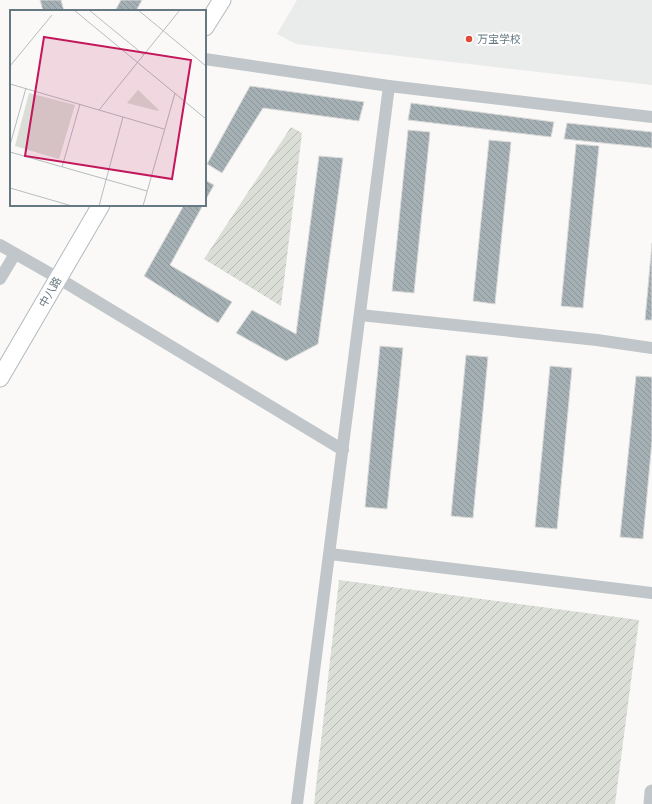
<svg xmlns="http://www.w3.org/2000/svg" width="652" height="804" viewBox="0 0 652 804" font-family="'Space Grotesk','Noto Sans SC',sans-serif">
	<defs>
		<pattern id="garden-furrows" width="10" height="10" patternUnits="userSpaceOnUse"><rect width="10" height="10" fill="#daded7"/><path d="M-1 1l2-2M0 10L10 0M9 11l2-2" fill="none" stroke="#b5b9b4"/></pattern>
		<pattern id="building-back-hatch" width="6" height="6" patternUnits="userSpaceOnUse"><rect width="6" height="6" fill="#a5b0b5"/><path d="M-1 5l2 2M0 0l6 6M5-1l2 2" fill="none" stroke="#8a9499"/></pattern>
	</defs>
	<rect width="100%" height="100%" fill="#faf9f7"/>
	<path fill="#eaebeb" d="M297 0H652V85L296 44 277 34Z"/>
	<g fill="url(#garden-furrows)">
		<path d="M291 127 302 133 281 306 204 259Z"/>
		<path d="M339 580 639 620 615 804H314Z"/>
	</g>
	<g fill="url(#building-back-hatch)" stroke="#dbdbda">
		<path d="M40 0H61L64 11H43Z"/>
		<path d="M121 0H142L136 11H115Z"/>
		<path d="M250 86 364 102 359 121 263 108 222 173 207 164Z"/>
		<path d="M411 103 554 122 551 137 408 120Z"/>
		<path d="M567 123 652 132V148L564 139Z"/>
		<path d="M408 130 430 132 414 293 392 291Z"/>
		<path d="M489 140 511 142 495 304 473 301Z"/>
		<path d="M576 144 599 146 583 308 561 306Z"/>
		<path d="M319 156 343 158 318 344 286 361 236 333 252 310 296 334Z"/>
		<path d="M205 180 214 185 205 201Z"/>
		<path d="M184 205H203L170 265 232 302 218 323 144 276Z"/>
		<path d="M652 243V320H645Z"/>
		<path d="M380 346 403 348 387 509 365 507Z"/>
		<path d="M466 355 488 357 473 518 451 516Z"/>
		<path d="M550 366 572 368 557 529 535 527Z"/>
		<path d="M636 376 652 377V441L643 539 620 537Z"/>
	</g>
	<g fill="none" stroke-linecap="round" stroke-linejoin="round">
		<defs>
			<g id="secondary">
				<path d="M205 27 222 0"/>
				<path d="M0 378 101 205"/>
			</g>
		</defs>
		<use href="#secondary" stroke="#b3babd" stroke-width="19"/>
		<g stroke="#c0c6c9" stroke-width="12">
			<path d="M205 59 389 86 652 117"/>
			<path d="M0 245 58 278 343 450"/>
			<path d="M0 279 15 254"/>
			<path d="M360 315 597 340 652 348"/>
			<path d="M330 554 652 593"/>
			<path d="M297 804 389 86"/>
		</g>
		<path stroke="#c0c6c9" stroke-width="15" d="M651 804 652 792"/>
		<use href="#secondary" stroke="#fff" stroke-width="17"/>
	</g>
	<circle fill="#de4a33" stroke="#fff" stroke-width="1.5" cx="469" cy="39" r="4"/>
	<g text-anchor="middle" stroke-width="4" stroke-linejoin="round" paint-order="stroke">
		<g font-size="11" fill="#667881" stroke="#fff" text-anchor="start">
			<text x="477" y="43">万宝学校</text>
		</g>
		<g font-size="11" fill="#667881" stroke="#fff">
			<text transform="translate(50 292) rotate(-60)" y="4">中八路</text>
		</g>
	</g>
	<g transform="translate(10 10)">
		<rect width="196" height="196" fill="#faf9f7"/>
		<path d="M128 80 149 100 148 101 117 93ZM19 83 65 95 49 149 5 136Z" fill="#daded7"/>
		<path fill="none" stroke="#b6bdc1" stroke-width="1" d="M64 0 196 109M79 0 134 45M128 0 196 56M0 56 42 5M0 74 154 119M89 100 170 0M0 135 16 78M0 142 137 181M52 157 70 94M0 178 62 196M89 196 113 107M133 196 165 83"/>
		<path fill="#c2185b" fill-opacity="0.15" stroke="#c2185b" stroke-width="2" d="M34 27 181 50 162 169 15 146Z"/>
		<rect width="196" height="196" fill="none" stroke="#667881" stroke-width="2"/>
	</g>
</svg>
